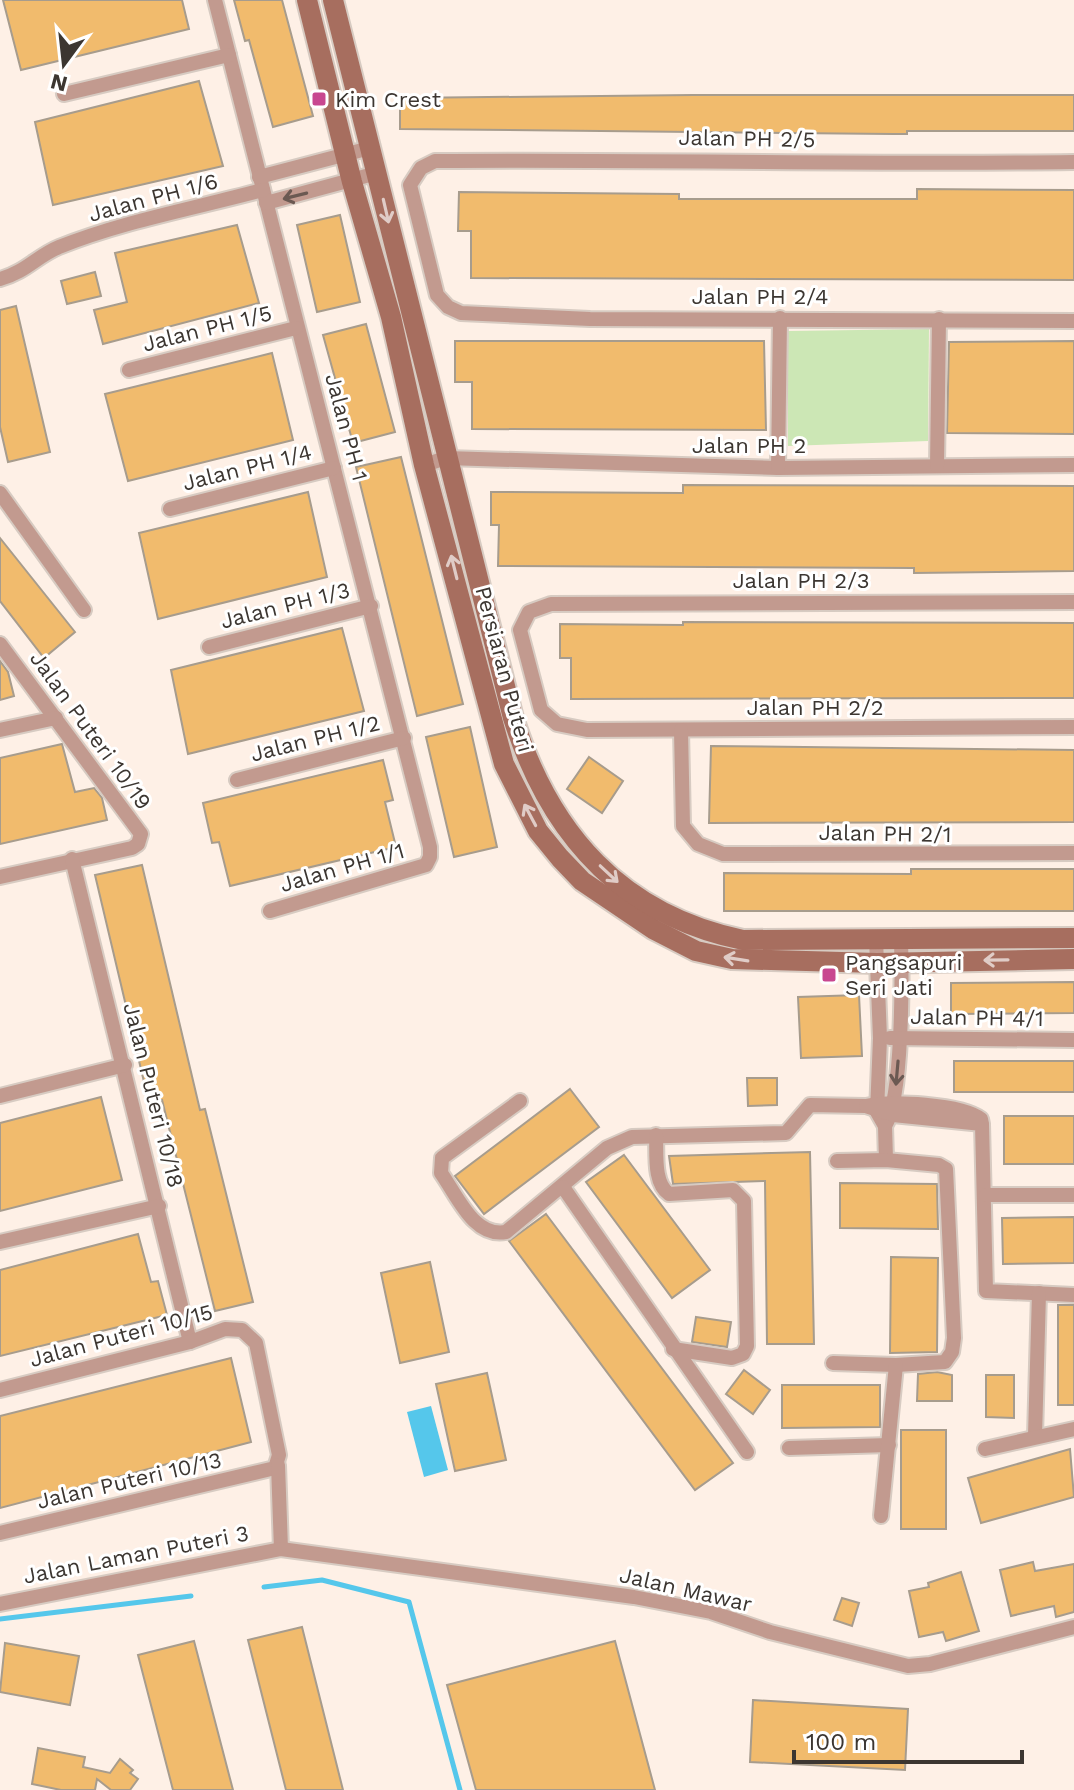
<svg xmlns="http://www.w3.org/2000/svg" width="1074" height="1790" viewBox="0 0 1074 1790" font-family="'Work Sans',sans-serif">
	<rect width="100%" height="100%" fill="#fef0e6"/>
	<path fill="#cce7b5" d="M929 329 928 441 788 446V331Z"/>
	<path fill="#55c7eb" d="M431 1406 448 1470 424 1477 407 1412Z"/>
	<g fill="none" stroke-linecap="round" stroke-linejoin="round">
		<g stroke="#55c7eb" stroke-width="5">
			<path d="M264 1587 322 1580 409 1602 460 1790"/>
			<path d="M0 1619 191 1596"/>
		</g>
	</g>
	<g fill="#f1bb6d" stroke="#a79c8d" stroke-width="2">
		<path d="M3 0H182L189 29 21 70Z"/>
		<path d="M234 0H282L313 116 273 127 249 40 245 41Z"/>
		<path d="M199 81 223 166 53 205 35 122Z"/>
		<path d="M693 95H1074V131H907V134H893L400 129V98Z"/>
		<path d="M917 189 1074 190V280L471 278V231H458L459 192 679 194V199H917Z"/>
		<path d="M340 215 360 302 317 312 297 225Z"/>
		<path d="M237 225 259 303 103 344 94 310 127 302 115 253Z"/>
		<path d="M95 272 101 296 67 304 61 281Z"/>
		<path d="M16 306 50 452 8 462 0 427V310Z"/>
		<path d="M366 324 395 432 353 443 323 335Z"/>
		<path d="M455 341H764L766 430 472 429V382H455Z"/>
		<path d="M1074 341V434L947 433 949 342Z"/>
		<path d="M272 353 293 440 128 481 105 394Z"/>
		<path d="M401 457 463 704 417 716 356 467Z"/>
		<path d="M683 485 1074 486V571L914 573V568L498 566 499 525H491V492L683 493Z"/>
		<path d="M308 492 327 577 158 619 139 533Z"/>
		<path d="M0 538 75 632 44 658 0 601Z"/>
		<path d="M683 622 1074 623V698L571 699V658H560V624L683 625Z"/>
		<path d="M342 628 364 711 188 754 171 670Z"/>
		<path d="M0 661 8 672 14 696 0 700Z"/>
		<path d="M470 727 497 847 454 857 426 737Z"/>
		<path d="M62 744 75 792 94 788 102 798 107 820 0 844V758Z"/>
		<path d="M711 746 1074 750V822L709 823Z"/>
		<path d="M589 757 623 781 602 813 567 789Z"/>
		<path d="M383 760 393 800 385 802 396 847 230 886 219 842 212 843 203 803Z"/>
		<path d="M142 865 200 1110 205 1109 253 1302 215 1311 162 1100 149 1103 95 875Z"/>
		<path d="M911 869H1074V911H724V873L911 874Z"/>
		<path d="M1074 982V1013L951 1014V983Z"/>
		<path d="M859 995 862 1056 801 1058 798 997Z"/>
		<rect x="954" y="1061" width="120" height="31"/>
		<path d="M747 1078H777V1105L748 1106Z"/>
		<path d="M570 1089 599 1127 484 1214 455 1176Z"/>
		<path d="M101 1097 122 1180 0 1211V1123Z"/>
		<rect x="1004" y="1116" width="70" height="48"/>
		<path d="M810 1152 814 1344H767L765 1181 673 1184 669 1156Z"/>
		<path d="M624 1155 710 1270 672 1298 586 1182Z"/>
		<path d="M840 1183 937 1184 938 1229 840 1228Z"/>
		<path d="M546 1214 733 1463 695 1490 509 1241Z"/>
		<path d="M1074 1217V1263L1003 1264 1002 1218Z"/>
		<path d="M138 1234 151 1282 158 1281 167 1315 0 1356V1270Z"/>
		<path d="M891 1257 938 1258 937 1352 890 1353Z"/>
		<path d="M430 1262 449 1352 400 1363 381 1273Z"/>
		<rect x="1058" y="1305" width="16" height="100"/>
		<path d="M696 1317 731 1322 727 1347 692 1342Z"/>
		<path d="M231 1358 251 1442 0 1508V1416Z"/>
		<path d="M744 1370 770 1390 753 1414 726 1394Z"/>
		<path d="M937 1372 952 1375V1401H917L918 1374Z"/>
		<path d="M487 1373 506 1460 455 1471 436 1384Z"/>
		<path d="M986 1375H1014V1418L986 1417Z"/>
		<path d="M782 1385H880V1427L782 1428Z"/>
		<rect x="901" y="1430" width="45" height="99"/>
		<path d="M1070 1449 1074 1497 981 1523 968 1478Z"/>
		<path d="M1033 1562 1035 1571 1074 1564V1612L1056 1617 1054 1606 1011 1616 1000 1570Z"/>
		<path d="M961 1572 979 1631 946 1641 943 1632 919 1637 909 1591 929 1587 928 1583Z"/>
		<path d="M842 1598 859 1603 852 1626 834 1620Z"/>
		<path d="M302 1627 343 1790H286L248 1640Z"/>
		<path d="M194 1641 233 1790H173L138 1655Z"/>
		<path d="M615 1641 655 1790H476L447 1685Z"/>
		<path d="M5 1643 79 1656 70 1705 0 1692Z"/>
		<path d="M753 1700 908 1709 905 1770 750 1762Z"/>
		<path d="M38 1748 85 1757 83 1767 110 1773 120 1759 133 1770 130 1773 138 1779 130 1790H111L97 1779 95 1790H61L32 1784Z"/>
	</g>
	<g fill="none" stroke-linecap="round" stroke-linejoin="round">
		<defs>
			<g id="minor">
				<path d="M215 0 430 847V857L426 865 270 911"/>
				<path d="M64 94 229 55"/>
				<path d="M1074 162C861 165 648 159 435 161L421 168 410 185 437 295 448 307 461 313 590 319 1074 321"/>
				<path d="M259 177 370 148"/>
				<path d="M266 203 377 173"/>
				<path d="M0 279C26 272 37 256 59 247 124 221 196 208 263 190"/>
				<path d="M129 370 296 328"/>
				<path d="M424 465 446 458 778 468 1074 465"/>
				<path d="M937 466 939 319"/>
				<path d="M778 468 780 318"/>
				<path d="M0 493 84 610"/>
				<path d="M170 509 334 468"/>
				<path d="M1074 602 551 604 529 612 520 630 541 710 557 724 587 730 1074 727"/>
				<path d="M0 644 141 834 138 844 132 848 0 877"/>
				<path d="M209 647 371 606"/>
				<path d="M0 730 56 718"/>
				<path d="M681 730 683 826 698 844 723 854 1074 853"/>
				<path d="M237 780 404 738"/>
				<path d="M72 859 190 1342"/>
				<path d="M876 939 880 1038 877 1112 885 1126C903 1098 902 977 901 939"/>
				<path d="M890 1038 1074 1040"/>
				<path d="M0 1096 125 1065"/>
				<path d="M520 1101 442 1158 441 1173C458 1197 474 1238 506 1232L607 1148 632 1137 786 1133 810 1105 866 1106"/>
				<path d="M982 1124 893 1115 866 1106C890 1100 962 1104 981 1119L982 1124 986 1291 1074 1295"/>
				<path d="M885 1126 886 1160"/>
				<path d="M656 1135C657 1153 653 1183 669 1194L733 1190 744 1201 747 1346 743 1354 732 1358 673 1349"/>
				<path d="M563 1187 747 1452"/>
				<path d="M986 1195H1074"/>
				<path d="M0 1242 159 1206"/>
				<path d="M833 1363 896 1365 945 1362 952 1352 954 1338 946 1169 939 1165 886 1160 837 1161"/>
				<path d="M0 1390 190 1342 225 1329 242 1330 256 1343 279 1455 275 1468 0 1533"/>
				<path d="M1035 1436 1039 1293"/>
				<path d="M789 1448 889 1445"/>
				<path d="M985 1449 1074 1429"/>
				<path d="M278 1465 281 1549"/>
				<path d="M881 1516 896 1365"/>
				<path d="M0 1604 281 1549 634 1597 711 1612 770 1632 908 1666 930 1664 1074 1627"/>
			</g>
			<g id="secondary">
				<path d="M307 0 352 182 391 317 424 465 504 764 538 831 560 858 582 881 653 929 696 951 732 959 877 963 1074 959"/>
				<path d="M333 0 513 718C550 834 621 915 743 940L1074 938"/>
			</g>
		</defs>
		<use href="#minor" stroke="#d7cbc2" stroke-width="18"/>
		<use href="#secondary" stroke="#d7cbc2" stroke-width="24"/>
		<use href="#minor" stroke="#c29a8f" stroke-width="14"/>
		<use href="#secondary" stroke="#a76e5f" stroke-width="20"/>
	</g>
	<defs><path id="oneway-shaft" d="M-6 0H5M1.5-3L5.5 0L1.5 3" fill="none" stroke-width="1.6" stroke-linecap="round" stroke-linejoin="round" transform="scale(2)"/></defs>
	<g stroke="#6b5952">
		<use href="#oneway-shaft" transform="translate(295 196) rotate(166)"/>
		<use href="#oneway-shaft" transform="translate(897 1073) rotate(95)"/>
	</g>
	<g stroke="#e0ccc7">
		<use href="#oneway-shaft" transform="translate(386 211) rotate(77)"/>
		<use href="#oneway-shaft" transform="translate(454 567) rotate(-104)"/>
		<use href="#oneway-shaft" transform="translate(530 815) rotate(-118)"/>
		<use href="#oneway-shaft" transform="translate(609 874) rotate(43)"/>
		<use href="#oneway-shaft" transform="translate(736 959) rotate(-171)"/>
		<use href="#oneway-shaft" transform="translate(996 960) rotate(179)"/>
	</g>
	<g fill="#c84790" stroke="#fff" stroke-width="3">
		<rect x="311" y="91" width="16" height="16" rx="4"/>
		<rect x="821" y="967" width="16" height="16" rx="4"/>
	</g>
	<g text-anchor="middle" stroke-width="6" stroke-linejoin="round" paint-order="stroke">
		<g font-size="22" fill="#3c3631" stroke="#fff" text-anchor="start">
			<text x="335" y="107">Kim Crest</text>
			<text x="845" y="970">Pangsapuri<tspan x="845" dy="25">Seri Jati</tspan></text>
		</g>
		<g font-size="22" fill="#3c3631" stroke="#fff">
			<text transform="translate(747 138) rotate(1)" y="8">Jalan PH 2/5</text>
			<text transform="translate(153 197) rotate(-15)" y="8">Jalan PH 1/6</text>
			<text x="760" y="304">Jalan PH 2/4</text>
			<text transform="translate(207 328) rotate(-14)" y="8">Jalan PH 1/5</text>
			<text transform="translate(347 427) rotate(75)" y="8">Jalan PH 1</text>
			<text x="749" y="453">Jalan PH 2</text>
			<text transform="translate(247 467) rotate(-14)" y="8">Jalan PH 1/4</text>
			<text x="801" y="588">Jalan PH 2/3</text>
			<text transform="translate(285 605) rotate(-14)" y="8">Jalan PH 1/3</text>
			<text transform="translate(505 669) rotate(75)" y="8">Persiaran Puteri</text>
			<text x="815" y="715">Jalan PH 2/2</text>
			<text transform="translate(91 730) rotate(54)" y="8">Jalan Puteri 10/19</text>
			<text transform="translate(315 738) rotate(-14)" y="8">Jalan PH 1/2</text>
			<text transform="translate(885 833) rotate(1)" y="8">Jalan PH 2/1</text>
			<text transform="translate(342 867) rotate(-16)" y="8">Jalan PH 1/1</text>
			<text transform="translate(977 1017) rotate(1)" y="8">Jalan PH 4/1</text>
			<text transform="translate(154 1095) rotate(76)" y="8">Jalan Puteri 10/18</text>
			<text transform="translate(121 1335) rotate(-15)" y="8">Jalan Puteri 10/15</text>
			<text transform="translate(129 1480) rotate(-13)" y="8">Jalan Puteri 10/13</text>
			<text transform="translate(136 1554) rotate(-11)" y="8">Jalan Laman Puteri 3</text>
			<text transform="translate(686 1589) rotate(13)" y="8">Jalan Mawar</text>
		</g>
	</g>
	<g transform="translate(64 64) rotate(195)" stroke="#ffffff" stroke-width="6" paint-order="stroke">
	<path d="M0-6L14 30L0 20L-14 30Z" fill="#3c3631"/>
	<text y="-12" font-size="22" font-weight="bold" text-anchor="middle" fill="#3c3631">N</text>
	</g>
	<path d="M794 1750v12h228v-12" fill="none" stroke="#3c3631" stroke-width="4"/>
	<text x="806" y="1750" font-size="24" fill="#3c3631" stroke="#ffffff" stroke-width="6" paint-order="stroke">100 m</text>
</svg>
